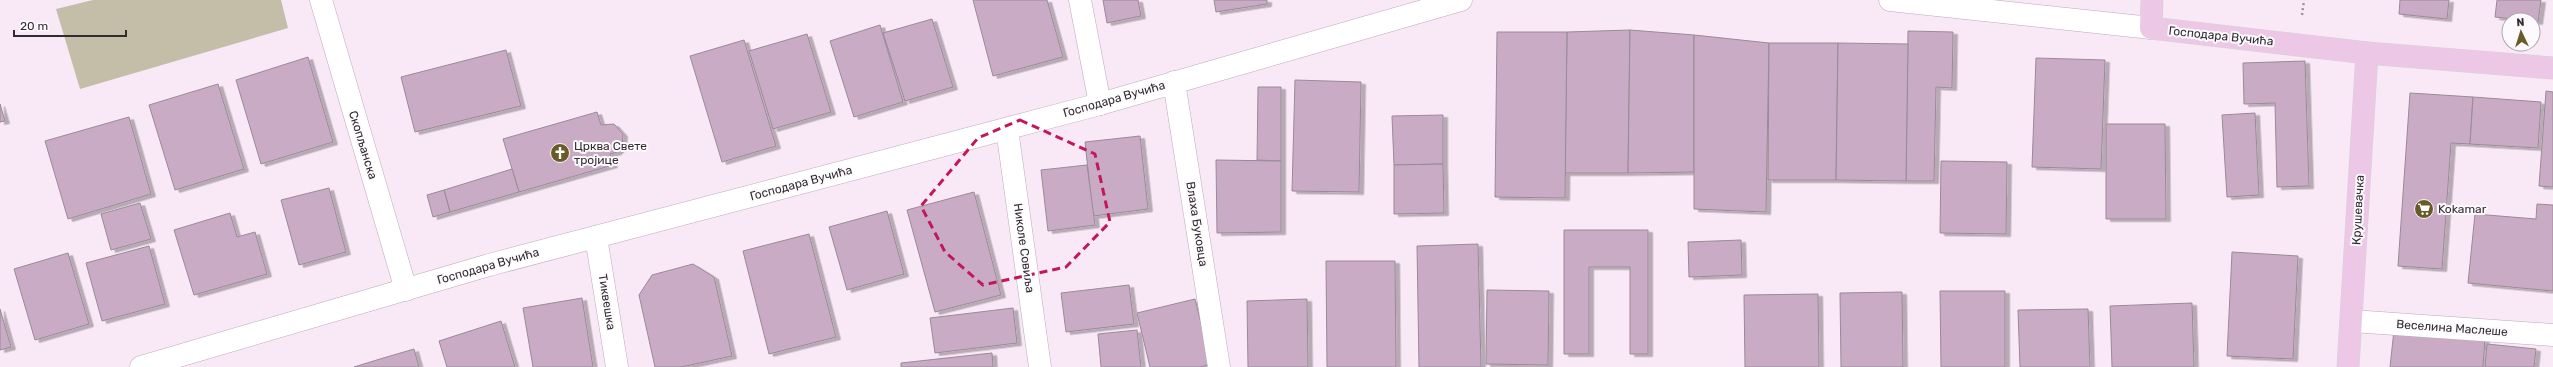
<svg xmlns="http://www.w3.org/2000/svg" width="2553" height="367" viewBox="0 0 2553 367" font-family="Rubik,sans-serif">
	<defs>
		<filter id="shadow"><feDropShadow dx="4.5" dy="2.5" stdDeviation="0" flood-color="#0004"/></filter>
	</defs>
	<rect width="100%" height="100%" fill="#f9e8f6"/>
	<path fill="#c4bea9" d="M93 0H281L288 28 80 89 56 9Z"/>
	<g fill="#caabc5" stroke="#998a97" filter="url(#shadow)">
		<path d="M973 0H1047L1063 57 993 76Z"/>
		<path d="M1103 0H1138L1141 16 1107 23Z"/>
		<path d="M1214 0H1267V4L1216 12Z"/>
		<path d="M2400 0H2449L2447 19 2399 14Z"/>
		<path d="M2497 0H2541L2538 22 2495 17Z"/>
		<path d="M932 19 953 87 905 101 883 33Z"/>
		<path d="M880 25 903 102 854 117 830 41Z"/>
		<path d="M1630 30 1628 173H1565L1567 32Z"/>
		<path d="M1630 30 1694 35V172L1628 173Z"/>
		<path d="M1908 31 1953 32 1952 88 1936 87 1934 181H1906Z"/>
		<path d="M1497 32H1567L1565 198 1495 197Z"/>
		<path d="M807 34 831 112 773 129 749 51Z"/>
		<path d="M1694 35 1769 43 1766 212 1694 209Z"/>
		<path d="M744 40 776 146 722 162 690 56Z"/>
		<path d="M1769 43H1838L1836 180H1768Z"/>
		<path d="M1838 43 1908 44 1906 181 1836 180Z"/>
		<path d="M506 50 521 106 415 132 401 77Z"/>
		<path d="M308 57 333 142 261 164 236 80Z"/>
		<path d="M2036 58 2105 60 2101 169 2032 167Z"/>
		<path d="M2305 61 2309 186 2277 187 2275 103 2244 104 2243 63Z"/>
		<path d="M1295 80 1361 82 1359 192 1292 191Z"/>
		<path d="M218 84 244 169 175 190 149 105Z"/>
		<path d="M1258 87H1281V161L1257 160Z"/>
		<path d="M2546 91 2553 92V187L2539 186Z"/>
		<path d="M2410 93 2473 97 2470 144 2451 143 2442 269 2398 266Z"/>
		<path d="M2473 97 2541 102 2538 148 2470 144Z"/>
		<path d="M0 104 5 121 0 122Z"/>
		<path d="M597 112 601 125 614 124 623 134 622 147 617 152 610 154 613 165 519 192 503 139Z"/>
		<path d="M2255 113 2259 195 2227 197 2222 115Z"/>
		<path d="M1443 115V164L1394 165 1392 116Z"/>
		<path d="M129 117 151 194 68 219 45 141Z"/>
		<path d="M2106 124H2165L2166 219H2106Z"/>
		<path d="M1140 136 1148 209 1093 216 1085 142Z"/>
		<path d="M1216 160 1281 161V232L1217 233Z"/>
		<path d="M1941 161 2007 162 2006 234 1940 233Z"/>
		<path d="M1443 164 1444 213 1394 214V165Z"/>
		<path d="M1087 165 1095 225 1048 231 1041 170Z"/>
		<path d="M512 169 519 192 450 212 444 190Z"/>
		<path d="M329 188 346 252 299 265 281 200Z"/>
		<path d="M444 190 450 212 433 217 427 195Z"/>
		<path d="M974 192 1001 295 935 312 907 210Z"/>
		<path d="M140 203 151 239 111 250 101 214Z"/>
		<path d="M2537 204 2553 205V291L2468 283 2475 214 2536 219Z"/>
		<path d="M887 211 904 274 847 290 829 227Z"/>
		<path d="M230 213 237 237 255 232 267 274 194 295 174 230Z"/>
		<path d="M1564 230H1648V354H1630V267H1589V354H1564Z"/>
		<path d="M809 234 836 337 769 354 743 251Z"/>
		<path d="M1741 240 1742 275 1689 277 1688 242Z"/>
		<path d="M1478 244 1481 367H1419L1417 246Z"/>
		<path d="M149 246 165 304 102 321 86 263Z"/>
		<path d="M2232 252 2298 256 2293 359 2227 356Z"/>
		<path d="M68 253 89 324 35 340 14 269Z"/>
		<path d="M1326 261H1395L1396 367H1327Z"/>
		<path d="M693 264 714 277 732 356 681 367H655L639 295 652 275Z"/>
		<path d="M1129 285 1134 324 1066 332 1061 293Z"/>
		<path d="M1487 290 1549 291 1548 365 1486 364Z"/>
		<path d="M1940 291H2005V367H1941Z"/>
		<path d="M1902 292 1903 367H1841L1840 293Z"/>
		<path d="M1818 294 1819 367H1745L1744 295Z"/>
		<path d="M582 298 593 367H533L523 308Z"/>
		<path d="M1195 299 1211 364 1200 367H1150L1137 313Z"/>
		<path d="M1307 299 1308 367H1248L1247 301Z"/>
		<path d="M2192 303 2194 367H2112L2110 306Z"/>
		<path d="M1013 308 1017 343 935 353 930 318Z"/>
		<path d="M0 309 11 347 0 350Z"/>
		<path d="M2088 309 2090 367H2020L2018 310Z"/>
		<path d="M501 321 515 367H447L439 341Z"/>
		<path d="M1137 330 1141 367H1101L1098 334Z"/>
		<path d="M2394 330 2485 338 2483 367H2390Z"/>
		<path d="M2487 344 2536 349 2534 367H2485Z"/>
		<path d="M414 349 419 367H354L380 359Z"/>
		<path d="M992 353 993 367H901V363Z"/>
	</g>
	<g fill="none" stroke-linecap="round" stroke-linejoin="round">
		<defs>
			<g id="minor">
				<path d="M321 0 406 290"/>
				<path d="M1080 0 1100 104"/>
				<path d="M1890 0 2151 28"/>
				<path d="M1174 82 1219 367"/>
				<path d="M1007 129 1040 367"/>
				<path d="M596 237 617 367"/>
				<path d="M2352 321 2553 335"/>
				<path d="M141 367 489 265 1100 104 1461 0"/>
			</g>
			<g id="major">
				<path d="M2152 0 2151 28 2367 53 2553 68"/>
				<path d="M2348 367 2367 53"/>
			</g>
		</defs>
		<use href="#minor" stroke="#bbacb8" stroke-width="23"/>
		<use href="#major" stroke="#d6d5d6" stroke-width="23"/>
		<path stroke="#9d919b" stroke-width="2.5" stroke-dasharray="2 3" stroke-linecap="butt" d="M2302 15 2304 0"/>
		<use href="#minor" stroke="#fff" stroke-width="22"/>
		<use href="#major" stroke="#ecc7e6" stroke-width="22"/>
	</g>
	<path fill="none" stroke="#c2185b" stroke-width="3" stroke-dasharray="8 5" stroke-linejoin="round" d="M1020 120 1095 154 1110 222 1066 267 983 285 945 252 921 206 978 138Z"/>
	<defs>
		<symbol id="church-disc" viewBox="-11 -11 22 22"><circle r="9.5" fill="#685b28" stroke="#fdfafd"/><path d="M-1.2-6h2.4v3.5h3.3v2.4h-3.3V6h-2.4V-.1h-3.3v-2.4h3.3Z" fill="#fff"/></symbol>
		<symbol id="supermarket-disc" viewBox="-11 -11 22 22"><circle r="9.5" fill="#685b28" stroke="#fdfafd"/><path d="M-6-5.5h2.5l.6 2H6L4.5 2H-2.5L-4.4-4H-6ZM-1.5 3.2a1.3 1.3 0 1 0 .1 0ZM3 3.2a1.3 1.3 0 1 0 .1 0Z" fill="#fff"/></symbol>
	</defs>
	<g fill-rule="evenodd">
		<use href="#church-disc" x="549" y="142" width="22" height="22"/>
		<use href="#supermarket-disc" x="2413" y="198" width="22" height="22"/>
	</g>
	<g text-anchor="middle" stroke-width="4" stroke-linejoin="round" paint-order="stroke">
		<g font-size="12" fill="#322c31" stroke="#fdfafd">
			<text transform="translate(2221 36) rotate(6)" y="4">Господара Вучића</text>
			<text transform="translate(1114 99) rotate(-16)" y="4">Господара Вучића</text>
			<text transform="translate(363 145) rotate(73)" y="4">Скопљанска</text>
			<text transform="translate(801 183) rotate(-15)" y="4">Господара Вучића</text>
			<text transform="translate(2358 210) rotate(-87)" y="4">Крушевачка</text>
			<text transform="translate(1197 224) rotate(81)" y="4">Влаха Буковца</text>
			<text transform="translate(1024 248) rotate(82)" y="4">Николе Совиља</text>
			<text transform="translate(488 266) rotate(-16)" y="4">Господара Вучића</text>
			<text transform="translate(607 302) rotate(81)" y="4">Тиквешка</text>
			<text transform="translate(2452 328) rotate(4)" y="4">Веселина Маслеше</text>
		</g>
		<g font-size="12" fill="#322c31" stroke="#fdfafd" text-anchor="start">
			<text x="574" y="150">Црква Свете<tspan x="574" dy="14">тројице</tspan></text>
			<text x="2438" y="213">Kokamar</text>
		</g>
	</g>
	<g transform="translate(2521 32) rotate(356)"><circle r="19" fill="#fdfafd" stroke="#aca8ab"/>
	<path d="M0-3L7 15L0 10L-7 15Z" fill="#685b28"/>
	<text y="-6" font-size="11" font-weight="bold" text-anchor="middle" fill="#322c31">N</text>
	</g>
	<path d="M14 30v6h112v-6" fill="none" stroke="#322c31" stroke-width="2"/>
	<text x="20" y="30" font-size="12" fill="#322c31" stroke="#fdfafd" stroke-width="3" paint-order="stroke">20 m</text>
</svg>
